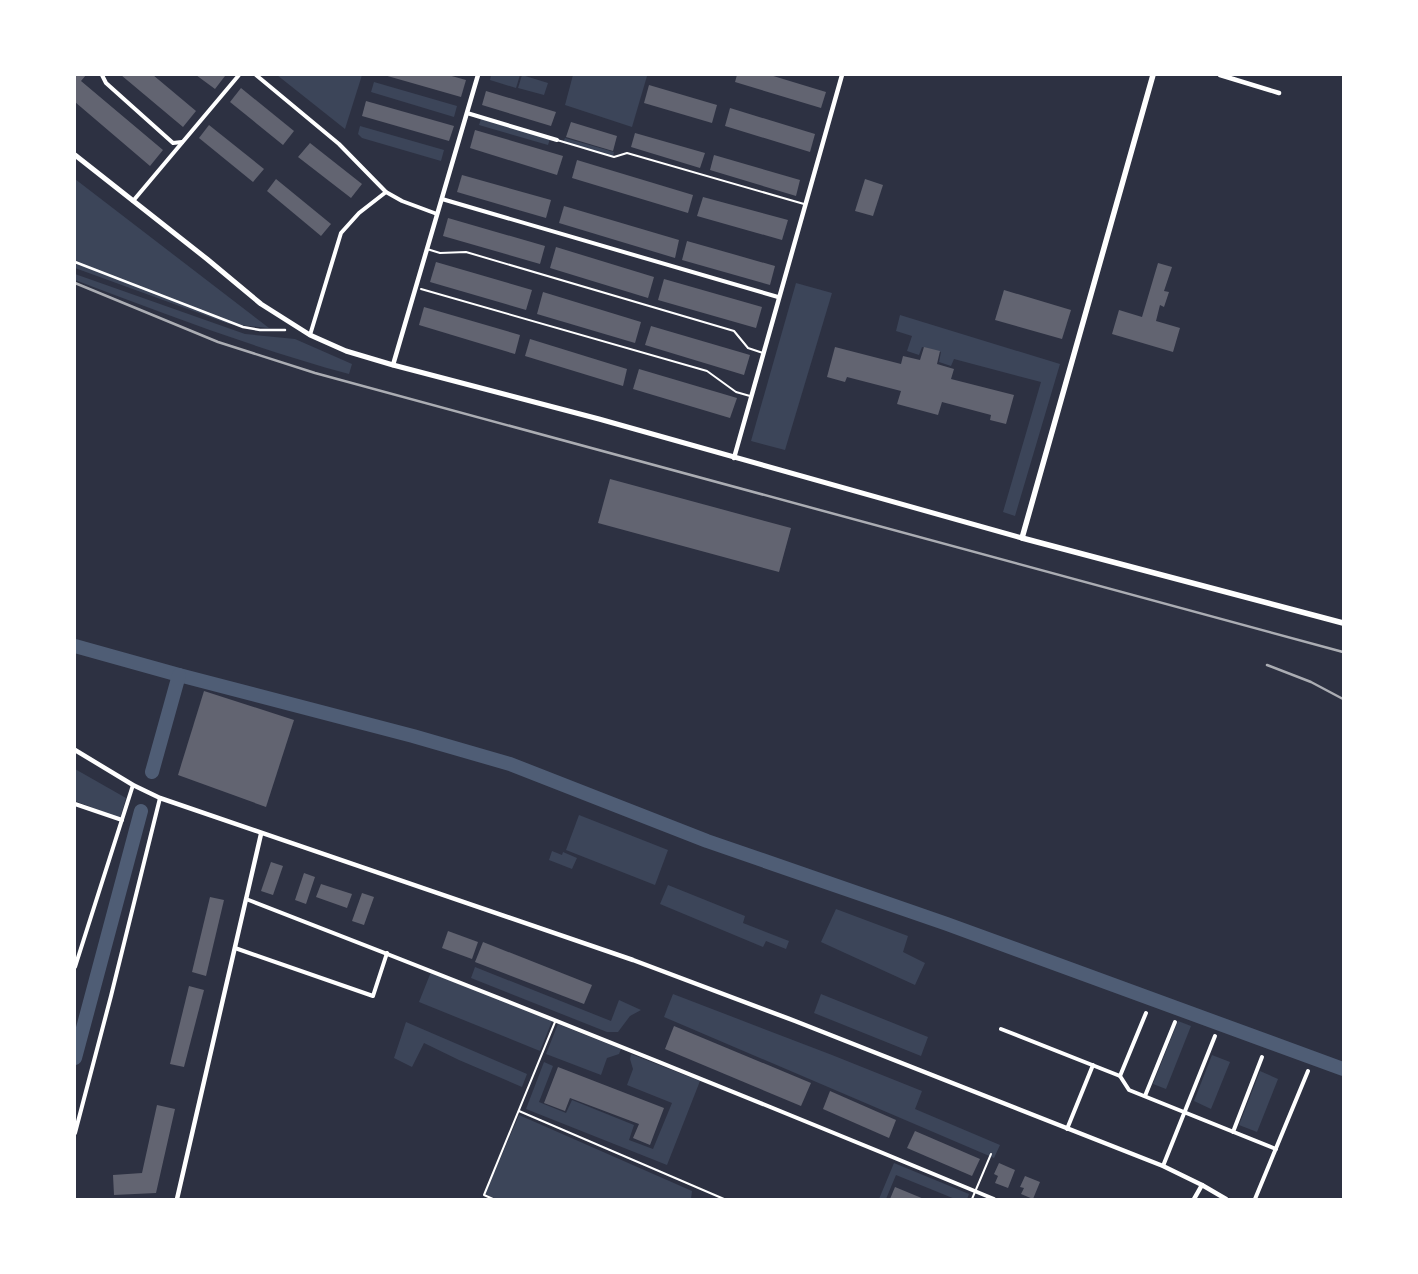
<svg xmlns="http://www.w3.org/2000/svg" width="1418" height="1274" viewBox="0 0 1418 1274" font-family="'Alegreya Sans',sans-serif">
	<rect width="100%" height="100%" fill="#2d3142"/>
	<g fill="#3c4559">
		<path d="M277 75H362L345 129Z"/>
		<path d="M491 75H520L516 88 490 80Z"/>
		<path d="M522 75 548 83 544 95 518 88Z"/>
		<path d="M573 75 647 76 632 127 565 105Z"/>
		<path d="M374 82 457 106 454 117 371 92Z"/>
		<path d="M481 119 550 139 548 145 479 125Z"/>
		<path d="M360 126 444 150 441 161 362 138 358 134Z"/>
		<path d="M565 138 614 152 613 157 563 143Z"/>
		<path d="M75 179 269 328 229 324 75 268Z"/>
		<path d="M75 274 245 334 295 339 352 364 349 374C256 349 165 314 75 280Z"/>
		<path d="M796 283 832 293 785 450 751 441Z"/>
		<path d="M900 315 1060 364 1015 516 1003 512 1041 382 954 359 951 366 939 362 941 352 922 347 919 355 907 351 912 336 896 331Z"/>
		<path d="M75 769 126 798 120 818 75 801Z"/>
		<path d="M579 815 668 850 655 885 566 850Z"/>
		<path d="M552 851 562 855 563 852 577 858 572 869 549 860Z"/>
		<path d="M668 885 745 916 743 923 789 941 786 949 766 941 763 947 660 904Z"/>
		<path d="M836 909 908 936 903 952 925 963 915 985 821 942Z"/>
		<path d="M475 967 611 1021 619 1000 641 1010 630 1016 618 1032H607L471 978Z"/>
		<path d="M431 972 552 1021 540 1051 419 1002Z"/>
		<path d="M673 994 832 1055 922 1091 915 1109 1000 1145 994 1158 664 1017Z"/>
		<path d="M821 994 928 1037 921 1056 814 1013Z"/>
		<path d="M1178 1021 1191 1026 1166 1089 1153 1084Z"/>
		<path d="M406 1022 527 1074 522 1087 459 1060 424 1043 412 1067 394 1058Z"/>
		<path d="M558 1024 621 1049 619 1054 607 1058 601 1075 546 1054Z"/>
		<path d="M631 1054 700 1081 667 1165 526 1109 544 1062 553 1066 539 1102 566 1113 572 1100 634 1125 629 1140 653 1149 672 1103 627 1085 633 1069 630 1059Z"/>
		<path d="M1212 1055 1230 1062 1211 1109 1194 1101Z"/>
		<path d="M1260 1071 1278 1079 1257 1132 1239 1125Z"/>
		<path d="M519 1115 692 1191 691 1199H496L485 1194Z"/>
		<path d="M894 1163 969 1194 967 1199H955L896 1175 886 1199H879Z"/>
	</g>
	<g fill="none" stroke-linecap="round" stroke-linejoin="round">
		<g stroke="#4f5d75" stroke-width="14">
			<path d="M75 646 179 675 413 736 510 764 707 841 947 924 1343 1069"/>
			<path d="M152 772 179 675"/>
			<path d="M75 1058 141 811"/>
		</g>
	</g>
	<g fill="#626471">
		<path d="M75 75H86L81 81 163 150 150 166 75 102Z"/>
		<path d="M121 75H153L196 111 183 127Z"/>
		<path d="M196 75H224L225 76 215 89Z"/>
		<path d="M384 75H448L466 80 461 97Z"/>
		<path d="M737 75H770L826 92 821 108 735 82Z"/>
		<path d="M649 85 717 105 712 123 644 103Z"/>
		<path d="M241 88 294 131 283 145 230 102Z"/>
		<path d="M486 91 556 112 551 126 482 105Z"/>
		<path d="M366 101 454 126 449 141 362 116Z"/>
		<path d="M730 108 815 134 810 152 725 126Z"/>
		<path d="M571 122 617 136 613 151 566 137Z"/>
		<path d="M209 125 264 169 253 182 199 138Z"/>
		<path d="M475 130 563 156 557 175 470 148Z"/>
		<path d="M635 133 705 153 700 168 631 147Z"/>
		<path d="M310 143 362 184 351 198 298 157Z"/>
		<path d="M714 155 800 180 796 196 710 170Z"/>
		<path d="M577 160 693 195 688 213 572 178Z"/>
		<path d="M462 175 551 200 546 218 457 192Z"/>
		<path d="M276 179 331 224 321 236 267 191Z"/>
		<path d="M865 179 883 185 873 216 855 211Z"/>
		<path d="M703 197 788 220 782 240 697 216Z"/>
		<path d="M564 206 679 240 675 258 559 223Z"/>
		<path d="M448 218 545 246 540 264 443 236Z"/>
		<path d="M687 241 775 266 770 285 682 260Z"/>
		<path d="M556 247 654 277 648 298 550 268Z"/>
		<path d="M436 262 532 290 526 310 430 282Z"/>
		<path d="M1158 263 1172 267 1164 291 1169 292 1164 307 1160 305 1156 321 1180 328 1173 352 1112 334 1119 310 1142 317Z"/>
		<path d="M664 279 762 307 756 328 658 300Z"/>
		<path d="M1004 290 1071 310 1062 339 995 320Z"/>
		<path d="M543 292 641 322 635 343 537 314Z"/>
		<path d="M424 307 520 335 515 354 419 325Z"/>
		<path d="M651 326 750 355 744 375 645 345Z"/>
		<path d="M530 339 627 369 623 386 525 356Z"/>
		<path d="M835 347 901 364 903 356 920 360 924 347 940 351 937 364 954 369 951 379 1014 395 1006 424 990 420 991 415 942 402 938 415 897 404 901 391 847 377 845 382 827 377Z"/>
		<path d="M639 369 737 398 730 418 633 389Z"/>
		<path d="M610 479 791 528 779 572 598 523Z"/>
		<path d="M204 691 294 720 266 807 178 775Z"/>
		<path d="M271 862 283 866 273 895 261 891Z"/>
		<path d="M304 873 315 877 306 904 295 900Z"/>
		<path d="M321 884 352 894 347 908 316 897Z"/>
		<path d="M362 893 374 897 364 925 352 921Z"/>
		<path d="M210 897 224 900 206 976 192 972Z"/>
		<path d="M448 931 478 942 472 959 442 948Z"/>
		<path d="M483 942 592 985 584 1004 475 962Z"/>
		<path d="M189 986 204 990 184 1067 170 1064Z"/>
		<path d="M674 1026 811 1083 801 1106 665 1049Z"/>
		<path d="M558 1067 664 1108 650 1145 633 1138 639 1124 570 1098 565 1111 544 1103Z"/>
		<path d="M830 1091 896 1120 889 1138 823 1109Z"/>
		<path d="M157 1105 175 1109 156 1193 114 1195 113 1175 142 1173Z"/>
		<path d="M915 1131 980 1159 972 1176 907 1148Z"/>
		<path d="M999 1163 1015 1170 1008 1188 995 1183 998 1176 994 1174Z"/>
		<path d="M1025 1176 1040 1182 1033 1199 1021 1194 1024 1188 1020 1187Z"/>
		<path d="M895 1187 924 1199H890Z"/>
	</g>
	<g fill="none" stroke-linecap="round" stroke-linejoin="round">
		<g stroke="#fff" stroke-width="2">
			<path d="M557 140 614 157 627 153 804 204"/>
			<path d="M427 249 440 253 466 252 734 331 748 348 763 353"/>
			<path d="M421 289 707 371 736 392 750 396"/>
			<path d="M519 1111 724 1199"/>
			<path d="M493 1199 484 1195 555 1022"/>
			<path d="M972 1199 991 1154"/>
		</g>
		<path stroke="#fff" stroke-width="2.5" d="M75 262 243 327 260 330H285"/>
		<g stroke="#fff" stroke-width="4">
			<path d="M102 75 106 83 173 143 182 142"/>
			<path d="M256 75 339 144 386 192 402 201 437 214"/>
			<path d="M467 113 557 140"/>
			<path d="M442 199 778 297"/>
			<path d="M133 201 239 75"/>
			<path d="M310 335 341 233 359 213 386 192"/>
			<path d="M75 804 122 820"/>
			<path d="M246 899C497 996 746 1096 994 1199"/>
			<path d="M235 948 373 996 387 953"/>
			<path d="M75 967 133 785"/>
			<path d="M1001 1029 1120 1076 1129 1090 1276 1149"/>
			<path d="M1120 1076 1146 1013"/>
			<path d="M1145 1096 1175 1022"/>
			<path d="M1067 1129 1093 1065"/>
			<path d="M1233 1132 1262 1057"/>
			<path d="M75 1133 111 996 160 798"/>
			<path d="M1163 1166 1215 1036"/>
			<path d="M1255 1199 1308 1071"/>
		</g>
		<g stroke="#fff" stroke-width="4.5">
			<path d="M1220 75 1279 93"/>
			<path d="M393 365 478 75"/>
			<path d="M734 458 842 75"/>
			<path d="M75 750 133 785 160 798 633 960 795 1021 1163 1166 1202 1185 1226 1199"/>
			<path d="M177 1199 261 834"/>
			<path d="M1194 1199 1202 1185"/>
		</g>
		<path stroke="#fff" stroke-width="5" d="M75 155 207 259 261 304 310 335 346 351 393 365 599 419 1022 538"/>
		<path stroke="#fff" stroke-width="5.5" d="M1153 75 1022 538 1343 623"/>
		<g stroke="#abadb3" stroke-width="2.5">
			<path d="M75 283 218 342 315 373 1343 652"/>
			<path d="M1267 665 1311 682 1343 699"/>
		</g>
	</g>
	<rect width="1418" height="1274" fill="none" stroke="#ffffff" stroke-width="152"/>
</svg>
